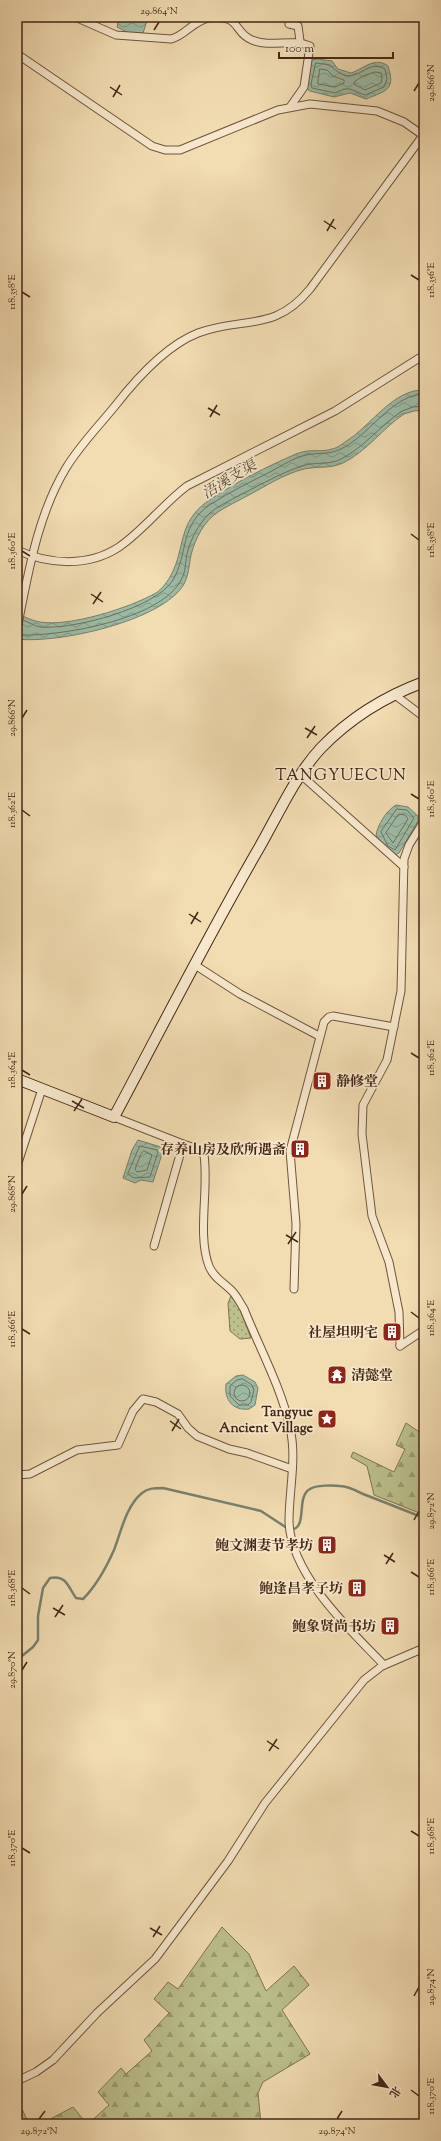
<svg xmlns="http://www.w3.org/2000/svg" width="441" height="2141" viewBox="0 0 441 2141" font-family="'Sorts Mill Goudy','Noto Serif SC',serif">
	<defs>
		<pattern id="grass-dots" width="8" height="8" patternUnits="userSpaceOnUse"><rect width="8" height="8" fill="#bbc08c"/><path d="M2 2h.1M6 6h.1" fill="none" stroke="#9a9c71" stroke-width="1.8" stroke-linecap="round"/></pattern>
		<pattern id="forest-firs" width="22" height="20" patternUnits="userSpaceOnUse"><rect width="22" height="20" fill="#bbc08c"/><path d="M5 1l3.5 6h-7zM16 11l3.5 6h-7z" fill="#9a9c71"/></pattern>
		<pattern id="water-waves" width="16" height="10" patternUnits="userSpaceOnUse"><rect width="16" height="10" fill="#9cbca8"/><path d="M0 5q4-4 8 0t8 0" fill="none" stroke="#819988"/></pattern>
	</defs>
	<rect width="100%" height="100%" fill="#f2dcb2"/>
	<filter id="stains"><feTurbulence type="fractalNoise" baseFrequency=".005" numOctaves="4"/><feColorMatrix values="0 0 0 0 .2 0 0 0 0 .09 0 0 0 0 .02 0 0 0 .5 -.17"/></filter>
	<radialGradient id="worn" r=".72"><stop offset=".6" stop-color="#630" stop-opacity="0"/><stop offset="1" stop-color="#630" stop-opacity=".3"/></radialGradient>
	<path fill="url(#grass-dots)" stroke="#7f7350" d="M231 1296 239 1307 251 1338 240 1339 230 1331 228 1303Z"/>
	<g fill="url(#forest-firs)" stroke="#7f7350">
		<path d="M406 1423 424 1435V1489L420 1495 424 1498V1517L417 1512 374 1495 367 1466 351 1457 353 1452 394 1472 405 1449 396 1445Z"/>
		<path d="M222 1927 249 1954 266 1991 294 1966 309 1985 282 2010 310 2054 263 2082 258 2093 261 2124H88L109 2105 98 2092 121 2068 126 2074 152 2051 144 2040 169 2013 154 1999 168 1982 178 1989Z"/>
		<path d="M73 2107 87 2124H41Z"/>
		<path d="M22 2109 29 2124H17V2111Z"/>
	</g>
	<g fill="url(#water-waves)" stroke="#78806d">
		<path d="M119 17 148 18 143 33H129L117 27Z"/>
		<path d="M318 59 332 61 338 69 351 73C363 69 375 56 388 66 396 90 386 91 366 99L350 93 334 97 310 91 306 88 311 60Z"/>
		<path d="M424 390V410L414 411 404 414C383 428 366 452 343 463 330 469 318 466 304 469 284 474 266 486 247 496 238 501 227 506 218 512 204 521 195 539 191 555 189 565 189 574 184 584 163 621 57 644 17 639V614C24 616 32 621 40 622 70 627 129 608 156 593 162 589 168 581 171 575 186 547 177 523 208 501 234 483 268 466 296 454 311 448 320 453 332 449 338 448 343 443 348 440 371 425 394 389 424 390Z"/>
		<path d="M396 805 408 807 418 816V821L399 853 395 855 381 843 376 836C377 825 387 810 396 805Z"/>
		<path d="M138 1140 164 1148 153 1182 141 1180 135 1183 123 1178 132 1150Z"/>
		<path d="M243 1375 255 1382 258 1388 255 1405 249 1409C233 1411 224 1400 226 1384L236 1376Z"/>
	</g>
	<g fill="none" stroke-linecap="round" stroke-linejoin="round">
		<g stroke="#70715e" stroke-width="1">
			<path d="M316 63 330 65C356 93 365 56 385 69L387 79 384 87 365 95 350 89H344L335 93 312 88 311 85Z"/>
			<path d="M320 69 327 70 333 76 344 80V83L335 87 318 84Z"/>
			<path d="M376 72 381 73 382 79 381 83 365 90 354 84V82L363 76Z"/>
			<path d="M23 620C29 622 34 626 40 627 73 630 156 608 173 580 189 552 179 525 211 504 230 492 250 482 270 472 279 467 289 461 299 457 319 450 328 458 348 445 372 430 395 394 424 394"/>
			<path d="M17 635C57 637 161 620 181 580 186 572 185 563 187 554 191 537 201 519 215 509 224 503 233 499 242 494 262 484 281 473 302 466 316 461 330 466 343 458 365 446 381 425 402 411L413 407 424 406"/>
			<path d="M397 809 407 810 414 818 395 850 388 846 381 832Z"/>
			<path d="M399 814 405 815 408 819 393 843 386 833Z"/>
			<path d="M140 1146 157 1150 158 1152 150 1177 134 1178 128 1174Z"/>
			<path d="M144 1151 152 1155 147 1170 137 1172 135 1169 141 1154Z"/>
			<path d="M243 1379 252 1385 254 1390 251 1402 248 1405H239L230 1396V1386L237 1380Z"/>
			<circle cx="242" cy="1393" r="8"/>
		</g>
		<path stroke="#78806d" stroke-width="2.5" d="M17 1660 33 1647 38 1640V1616L43 1588 50 1578C67 1575 68 1587 76 1598L83 1599C97 1585 106 1568 114 1550 121 1532 126 1506 142 1493 148 1488 155 1488 163 1488L261 1511 290 1530C309 1529 295 1497 310 1489 316 1485 333 1485 340 1486 348 1486 357 1491 363 1494 384 1502 404 1510 424 1518"/>
		<defs>
			<g id="street">
				<path d="M75 17 116 35 171 39C185 36 194 20 209 18 242 14 233 33 252 40 271 48 292 38 310 46L304 87 290 107"/>
				<path d="M290 17 289 24 298 26 300 41"/>
				<path d="M17 54 152 146 165 150H180L278 110 310 104 377 111 404 122 424 136"/>
				<path d="M17 550C49 565 89 567 119 547 144 530 163 504 187 486L335 411 424 355"/>
				<path d="M17 629C28 575 37 516 66 468 80 445 98 427 115 406 136 379 165 346 198 333 243 316 274 333 310 289L424 134"/>
				<path d="M395 695 424 717"/>
				<path d="M301 775 404 867"/>
				<path d="M195 965 240 994 319 1036"/>
				<path d="M114 1117 183 1144 154 1246"/>
				<path d="M183 1144 195 1148 204 1155C209 1189 197 1235 209 1266 213 1277 224 1283 232 1291 237 1296 240 1303 244 1309 259 1347 282 1389 290 1428 297 1458 289 1490 289 1521 290 1574 350 1630 384 1665"/>
				<path d="M17 1166 42 1089"/>
				<path d="M294 1289 296 1224 290 1151 324 1022 329 1017 333 1016 394 1027"/>
				<path d="M400 1346 399 1312 389 1262 372 1216 362 1134 363 1105 387 1060 401 991 404 859 409 845 424 821"/>
				<path d="M400 1346 424 1330"/>
				<path d="M17 1475 30 1474 77 1450 118 1445 133 1411 143 1399 156 1402 178 1414 188 1428 197 1436 229 1449 247 1453 292 1469"/>
				<path d="M17 2081 36 2072 53 2060 97 2013 155 1959 228 1861 265 1803 364 1680 382 1666 424 1648"/>
			</g>
			<path id="secondary" d="M17 1079 114 1117C162 1027 208 936 259 848 278 815 295 776 321 748 349 719 386 696 424 682"/>
		</defs>
		<use href="#street" stroke="#6f543c" stroke-width="9"/>
		<use href="#secondary" stroke="#432615" stroke-width="12"/>
		<use href="#street" stroke="#f7e8cd" stroke-width="7"/>
		<use href="#secondary" stroke="#f7e8cd" stroke-width="10"/>
	</g>
	<path fill="none" stroke="#432615" stroke-width="1.5" d="M154 30 159 22M110 87 122 95M414 91 419 83M113 97 120 85M324 221 336 229M327 231 334 219M411 275 419 280M22 292 30 297M208 408 220 415M210 417 217 405M411 534 419 540M22 551 30 556M91 594 103 602M93 604 101 592M22 718 27 710M305 728 317 735M307 738 315 726M411 794 419 799M22 810 30 816M189 914 201 922M191 924 198 912M411 1053 419 1058M22 1070 30 1075M72 1101 84 1108M74 1111 82 1099M22 1194 27 1186M286 1235 298 1242M288 1244 296 1232M411 1312 419 1318M22 1329 30 1334M170 1421 181 1429M172 1431 179 1419M414 1520 419 1511M384 1555 395 1562M386 1564 393 1553M411 1572 419 1577M22 1588 30 1594M53 1608 65 1615M55 1617 63 1605M22 1670 27 1662M267 1741 279 1749M269 1751 277 1739M411 1831 419 1836M22 1848 30 1853M150 1928 162 1935M153 1937 160 1926M414 1996 419 1987M411 2090 419 2096M39 2119 45 2111M337 2119 342 2111"/>
	<defs>
		<symbol id="building-square" viewBox="-11 -11 22 22"><rect x="-9" y="-9" width="18" height="18" rx="4" fill="#8f2418" stroke="#f7e8cd"/><path d="M-4-6H4V6H1V3H-1V6H-4ZM-2.5-4.3h1.7v1.8h-1.7ZM.8-4.3h1.7v1.8H.8ZM-2.5-1h1.7V.8h-1.7ZM.8-1h1.7V.8H.8Z" fill="#fff"/></symbol>
		<symbol id="temple-square" viewBox="-11 -11 22 22"><rect x="-9" y="-9" width="18" height="18" rx="4" fill="#8f2418" stroke="#f7e8cd"/><path d="M0-6L5-2H3V0L6.5 2.5H4V6H1.5V3h-3V6H-4V2.5H-6.5L-3 0V-2H-5Z" fill="#fff"/></symbol>
		<symbol id="sight-square" viewBox="-11 -11 22 22"><rect x="-9" y="-9" width="18" height="18" rx="4" fill="#8f2418" stroke="#f7e8cd"/><path d="M0-6L1.8-2.2L6-1.7L2.9 1.2L3.7 5.4L0 3.3L-3.7 5.4L-2.9 1.2L-6-1.7L-1.8-2.2Z" fill="#fff"/></symbol>
	</defs>
	<g fill-rule="evenodd">
		<use href="#building-square" x="311" y="1070" width="22" height="22"/>
		<use href="#building-square" x="289" y="1138" width="22" height="22"/>
		<use href="#building-square" x="381" y="1321" width="22" height="22"/>
		<use href="#temple-square" x="326" y="1364" width="22" height="22"/>
		<use href="#sight-square" x="316" y="1408" width="22" height="22"/>
		<use href="#building-square" x="316" y="1534" width="22" height="22"/>
		<use href="#building-square" x="346" y="1577" width="22" height="22"/>
		<use href="#building-square" x="379" y="1615" width="22" height="22"/>
	</g>
	<g text-anchor="middle" stroke-width="3.5" stroke-linejoin="round" paint-order="stroke">
		<g font-size="14" font-weight="bold" fill="#432615" stroke="#f7e8cd" text-anchor="end">
			<text x="336" y="1086" text-anchor="start">静修堂</text>
			<text x="286" y="1154">存养山房及欣所遇斋</text>
			<text x="378" y="1337">社屋坦明宅</text>
			<text x="351" y="1380" text-anchor="start">清懿堂</text>
			<text x="313" y="1416">Tangyue<tspan x="313" dy="16">Ancient Village</tspan></text>
			<text x="313" y="1550">鲍文渊妻节孝坊</text>
			<text x="343" y="1593">鲍逢昌孝子坊</text>
			<text x="376" y="1631">鲍象贤尚书坊</text>
		</g>
		<g font-size="15" font-style="italic" fill="#594c3a" stroke="#f7e8cd">
			<text transform="translate(229 479) rotate(-31)" y="5">浯溪支渠</text>
		</g>
		<g font-size="16" letter-spacing="1" fill="#432615" stroke="#f7e8cd">
			<text x="341" y="780">TANGYUECUN</text>
		</g>
	</g>
	<rect width="441" height="2141" fill="none" stroke="#f2dcb2" stroke-width="44"/>
	<g transform="translate(387 2087) rotate(122)" stroke="#f7e8cd" stroke-width="3" paint-order="stroke">
	<path d="M0-3L7 15L0 10L-7 15Z" fill="#432615"/>
	<text y="-6" font-size="11" font-weight="bold" text-anchor="middle" fill="#432615">北</text>
	</g>
	<path d="M279 52v6h114v-6" fill="none" stroke="#432615" stroke-width="2"/>
	<text x="285" y="52" font-size="12" fill="#432615" stroke="#f7e8cd" stroke-width="3" paint-order="stroke">100 m</text>
	<rect x="22" y="22" width="397" height="2097" fill="none" stroke="#432615" stroke-width="1.5"/>
	<g font-size="10" text-anchor="middle" fill="#432615">
		<text x="159" y="14">29.864°N</text>
		<text transform="translate(430 83) rotate(-90)" y="4">29.866°N</text>
		<text transform="translate(430 280) rotate(-90)" y="4">118.356°E</text>
		<text transform="translate(11 292) rotate(-90)" y="4">118.358°E</text>
		<text transform="translate(430 540) rotate(-90)" y="4">118.358°E</text>
		<text transform="translate(11 551) rotate(-90)" y="4">118.360°E</text>
		<text transform="translate(11 718) rotate(-90)" y="4">29.866°N</text>
		<text transform="translate(430 799) rotate(-90)" y="4">118.360°E</text>
		<text transform="translate(11 810) rotate(-90)" y="4">118.362°E</text>
		<text transform="translate(430 1058) rotate(-90)" y="4">118.362°E</text>
		<text transform="translate(11 1070) rotate(-90)" y="4">118.364°E</text>
		<text transform="translate(11 1194) rotate(-90)" y="4">29.868°N</text>
		<text transform="translate(430 1318) rotate(-90)" y="4">118.364°E</text>
		<text transform="translate(11 1329) rotate(-90)" y="4">118.366°E</text>
		<text transform="translate(430 1511) rotate(-90)" y="4">29.872°N</text>
		<text transform="translate(430 1577) rotate(-90)" y="4">118.366°E</text>
		<text transform="translate(11 1588) rotate(-90)" y="4">118.368°E</text>
		<text transform="translate(11 1670) rotate(-90)" y="4">29.870°N</text>
		<text transform="translate(430 1836) rotate(-90)" y="4">118.368°E</text>
		<text transform="translate(11 1848) rotate(-90)" y="4">118.370°E</text>
		<text transform="translate(430 1987) rotate(-90)" y="4">29.874°N</text>
		<text transform="translate(430 2096) rotate(-90)" y="4">118.370°E</text>
		<text x="39" y="2134">29.872°N</text>
		<text x="337" y="2134">29.874°N</text>
	</g>
	<rect width="100%" height="100%" filter="url(#stains)"/>
	<rect width="100%" height="100%" fill="url(#worn)"/>
</svg>
